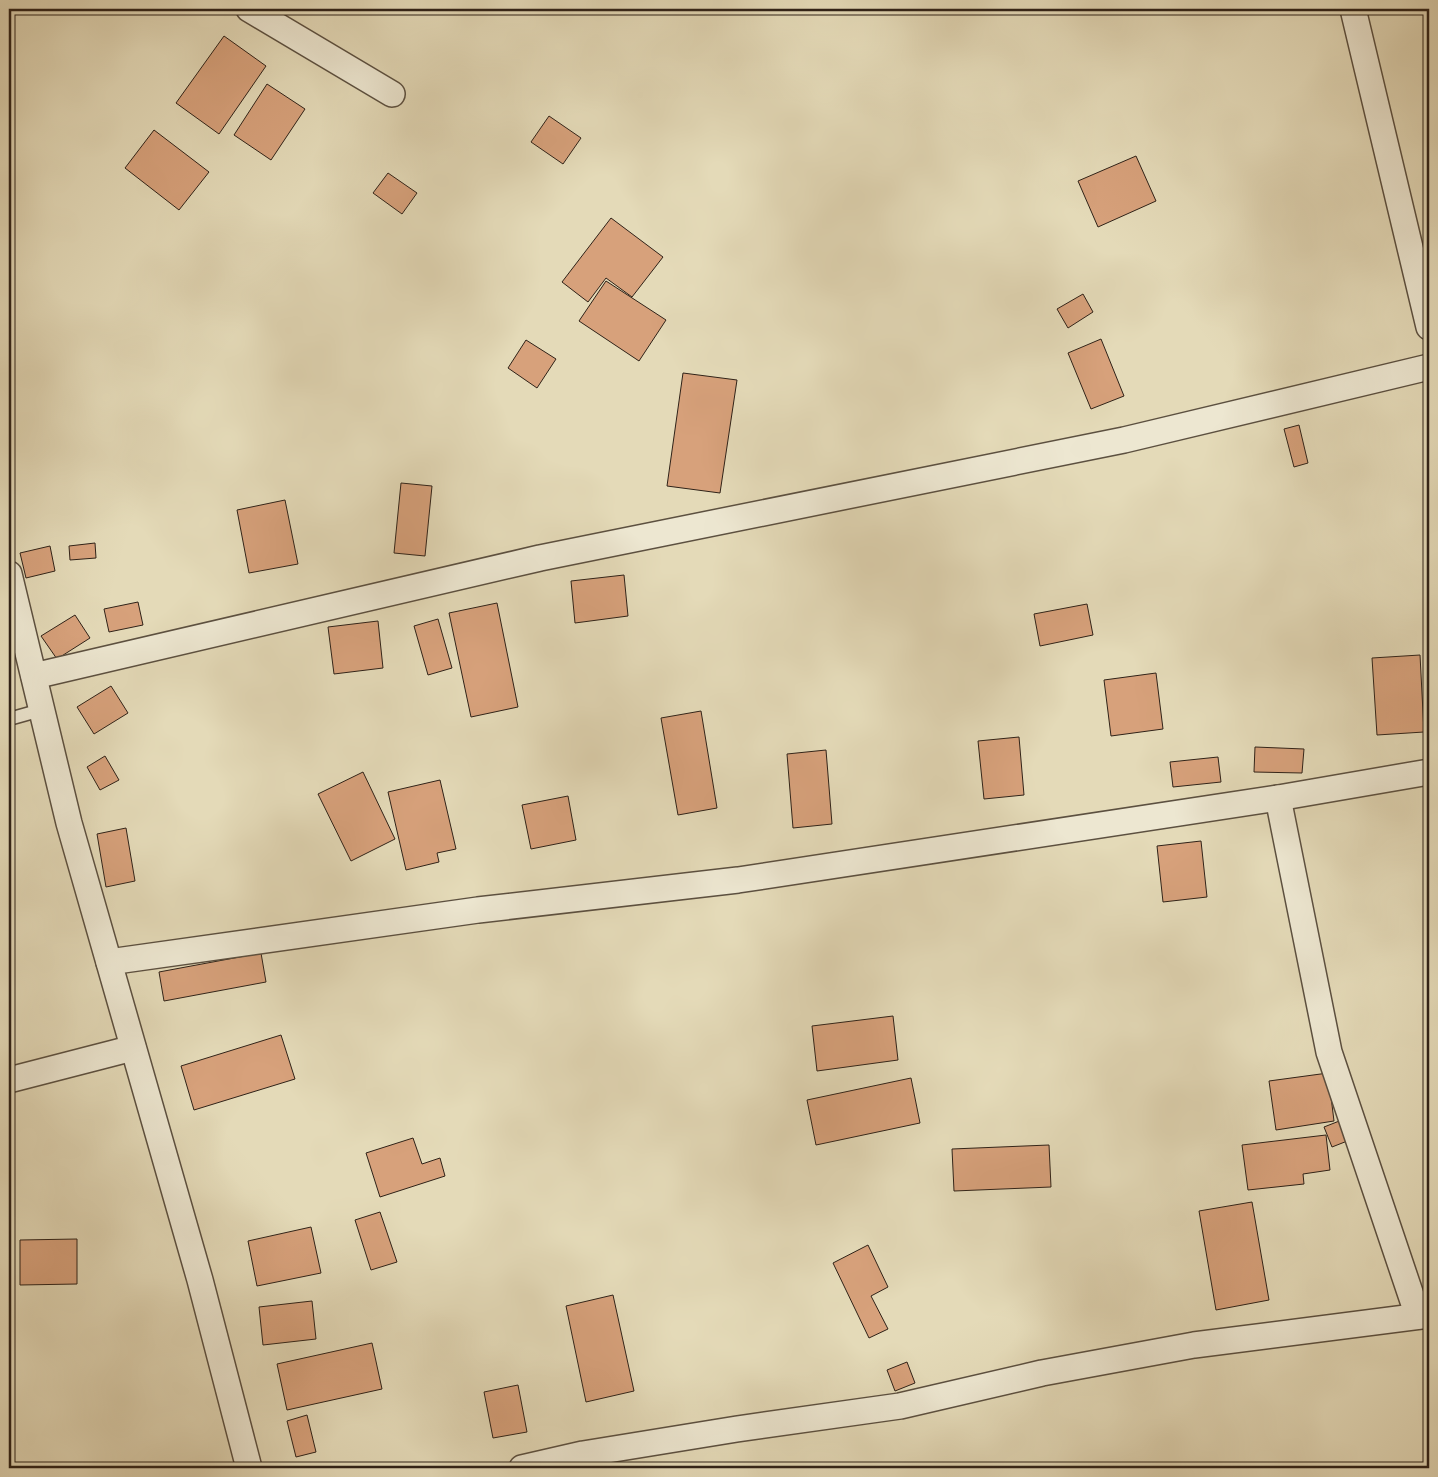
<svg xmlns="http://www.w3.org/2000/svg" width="1438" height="1477" viewBox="0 0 1438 1477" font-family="'Libre Bodoni',serif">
	<rect width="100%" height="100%" fill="#e4dab8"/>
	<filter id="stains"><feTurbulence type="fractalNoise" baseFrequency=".004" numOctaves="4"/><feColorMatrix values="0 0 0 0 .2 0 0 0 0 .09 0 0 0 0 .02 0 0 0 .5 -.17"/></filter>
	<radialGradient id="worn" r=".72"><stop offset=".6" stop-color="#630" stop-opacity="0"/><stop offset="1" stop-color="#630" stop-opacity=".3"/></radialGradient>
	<g fill="#d7a17b" stroke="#2f2218">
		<path d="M224 36 266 66 219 134 176 103Z"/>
		<path d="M267 84 305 109 271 160 234 135Z"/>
		<path d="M549 116 581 138 563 164 531 142Z"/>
		<path d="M154 130 209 172 179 210 125 168Z"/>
		<path d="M1136 156 1156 201 1098 227 1078 181Z"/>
		<path d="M388 173 417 193 402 214 373 193Z"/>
		<path d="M611 218 663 257 632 297 606 278 588 302 562 282Z"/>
		<path d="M606 281 666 320 639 361 579 321Z"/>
		<path d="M1083 294 1093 312 1068 328 1057 309Z"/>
		<path d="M1101 339 1124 396 1091 409 1068 353Z"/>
		<path d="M526 340 556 359 537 388 508 368Z"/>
		<path d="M683 373 737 380 720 493 667 486Z"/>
		<path d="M1299 425 1308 463 1294 467 1284 429Z"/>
		<path d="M401 483 432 486 425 556 394 553Z"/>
		<path d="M285 500 298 564 249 573 237 510Z"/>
		<path d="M95 543 96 558 70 560 69 546Z"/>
		<path d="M50 546 55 571 26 578 20 553Z"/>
		<path d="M624 575 628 616 575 623 571 581Z"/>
		<path d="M138 602 143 625 109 632 104 609Z"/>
		<path d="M497 603 518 707 471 717 449 613Z"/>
		<path d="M1087 604 1093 635 1040 646 1034 614Z"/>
		<path d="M75 615 90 638 57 659 41 636Z"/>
		<path d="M438 619 452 668 428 675 414 626Z"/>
		<path d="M378 621 383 668 334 674 328 627Z"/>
		<path d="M1420 655 1424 732 1377 735 1372 658Z"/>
		<path d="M1156 673 1163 729 1111 736 1104 680Z"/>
		<path d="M111 686 128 713 94 734 77 707Z"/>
		<path d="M701 711 717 808 678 815 661 718Z"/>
		<path d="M1019 737 1024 795 984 799 978 741Z"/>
		<path d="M1255 747 1304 749 1302 773 1254 772Z"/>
		<path d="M826 750 832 824 793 828 787 754Z"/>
		<path d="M105 756 119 780 100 790 87 767Z"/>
		<path d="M1218 757 1221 782 1173 787 1170 762Z"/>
		<path d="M363 772 395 839 351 861 318 794Z"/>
		<path d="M440 780 456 849 437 853 439 862 406 870 388 792Z"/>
		<path d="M568 796 576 840 531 849 522 805Z"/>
		<path d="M126 828 135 881 106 887 97 834Z"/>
		<path d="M1201 841 1207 897 1163 902 1157 846Z"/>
		<path d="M261 953 266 982 164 1001 159 972Z"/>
		<path d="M893 1016 898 1060 817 1071 812 1026Z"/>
		<path d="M281 1035 295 1079 194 1110 181 1066Z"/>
		<path d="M1328 1073 1334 1121 1276 1130 1269 1081Z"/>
		<path d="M911 1078 920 1123 816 1145 807 1100Z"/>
		<path d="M1347 1118 1355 1138 1332 1147 1324 1127Z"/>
		<path d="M1326 1135 1330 1170 1303 1174 1304 1184 1248 1190 1242 1145Z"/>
		<path d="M413 1138 422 1164 440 1158 445 1176 380 1197 366 1153Z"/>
		<path d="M1049 1145 1051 1187 954 1191 952 1149Z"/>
		<path d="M1252 1202 1269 1300 1216 1310 1199 1211Z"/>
		<path d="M380 1212 397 1262 371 1270 355 1220Z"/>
		<path d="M311 1227 321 1273 257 1286 248 1241Z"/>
		<path d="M77 1239V1284L20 1285V1240Z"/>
		<path d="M868 1245 888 1287 871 1296 888 1329 869 1338 833 1263Z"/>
		<path d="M613 1295 634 1391 586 1402 566 1306Z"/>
		<path d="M312 1301 316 1339 263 1345 259 1307Z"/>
		<path d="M372 1343 382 1389 287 1410 277 1364Z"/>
		<path d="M907 1362 915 1383 895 1391 887 1370Z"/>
		<path d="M518 1385 527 1432 493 1438 484 1392Z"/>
		<path d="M307 1415 316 1452 296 1457 287 1421Z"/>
	</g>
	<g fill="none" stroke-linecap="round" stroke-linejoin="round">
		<defs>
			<path id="lane" d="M9 719 41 710"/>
			<g id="street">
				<path d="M249 9 392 94"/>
				<path d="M1353 9 1429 327"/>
				<path d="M9 574 69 823 200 1280 249 1468"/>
				<path d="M34 676 540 558 1124 440 1429 367"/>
				<path d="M1278 798 1329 1052 1418 1316"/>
				<path d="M109 962 478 910 738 880 1278 798 1429 772"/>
				<path d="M9 1080 133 1048"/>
				<path d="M522 1468 583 1454 737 1429 900 1406 1042 1373 1194 1345 1429 1315"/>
			</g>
		</defs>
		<use href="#lane" stroke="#5c5040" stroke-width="15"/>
		<use href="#street" stroke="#5c5040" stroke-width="28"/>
		<use href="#lane" stroke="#ede7d1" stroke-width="12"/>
		<use href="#street" stroke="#ede7d1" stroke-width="25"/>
	</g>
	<rect width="1438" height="1477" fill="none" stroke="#e4dab8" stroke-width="30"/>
	<rect x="10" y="10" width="1418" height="1457" fill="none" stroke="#2f2218" stroke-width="2.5"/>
	<rect x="15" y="15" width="1408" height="1447" fill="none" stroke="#2f2218"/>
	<rect width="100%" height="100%" filter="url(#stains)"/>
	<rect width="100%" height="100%" fill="url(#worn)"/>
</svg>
